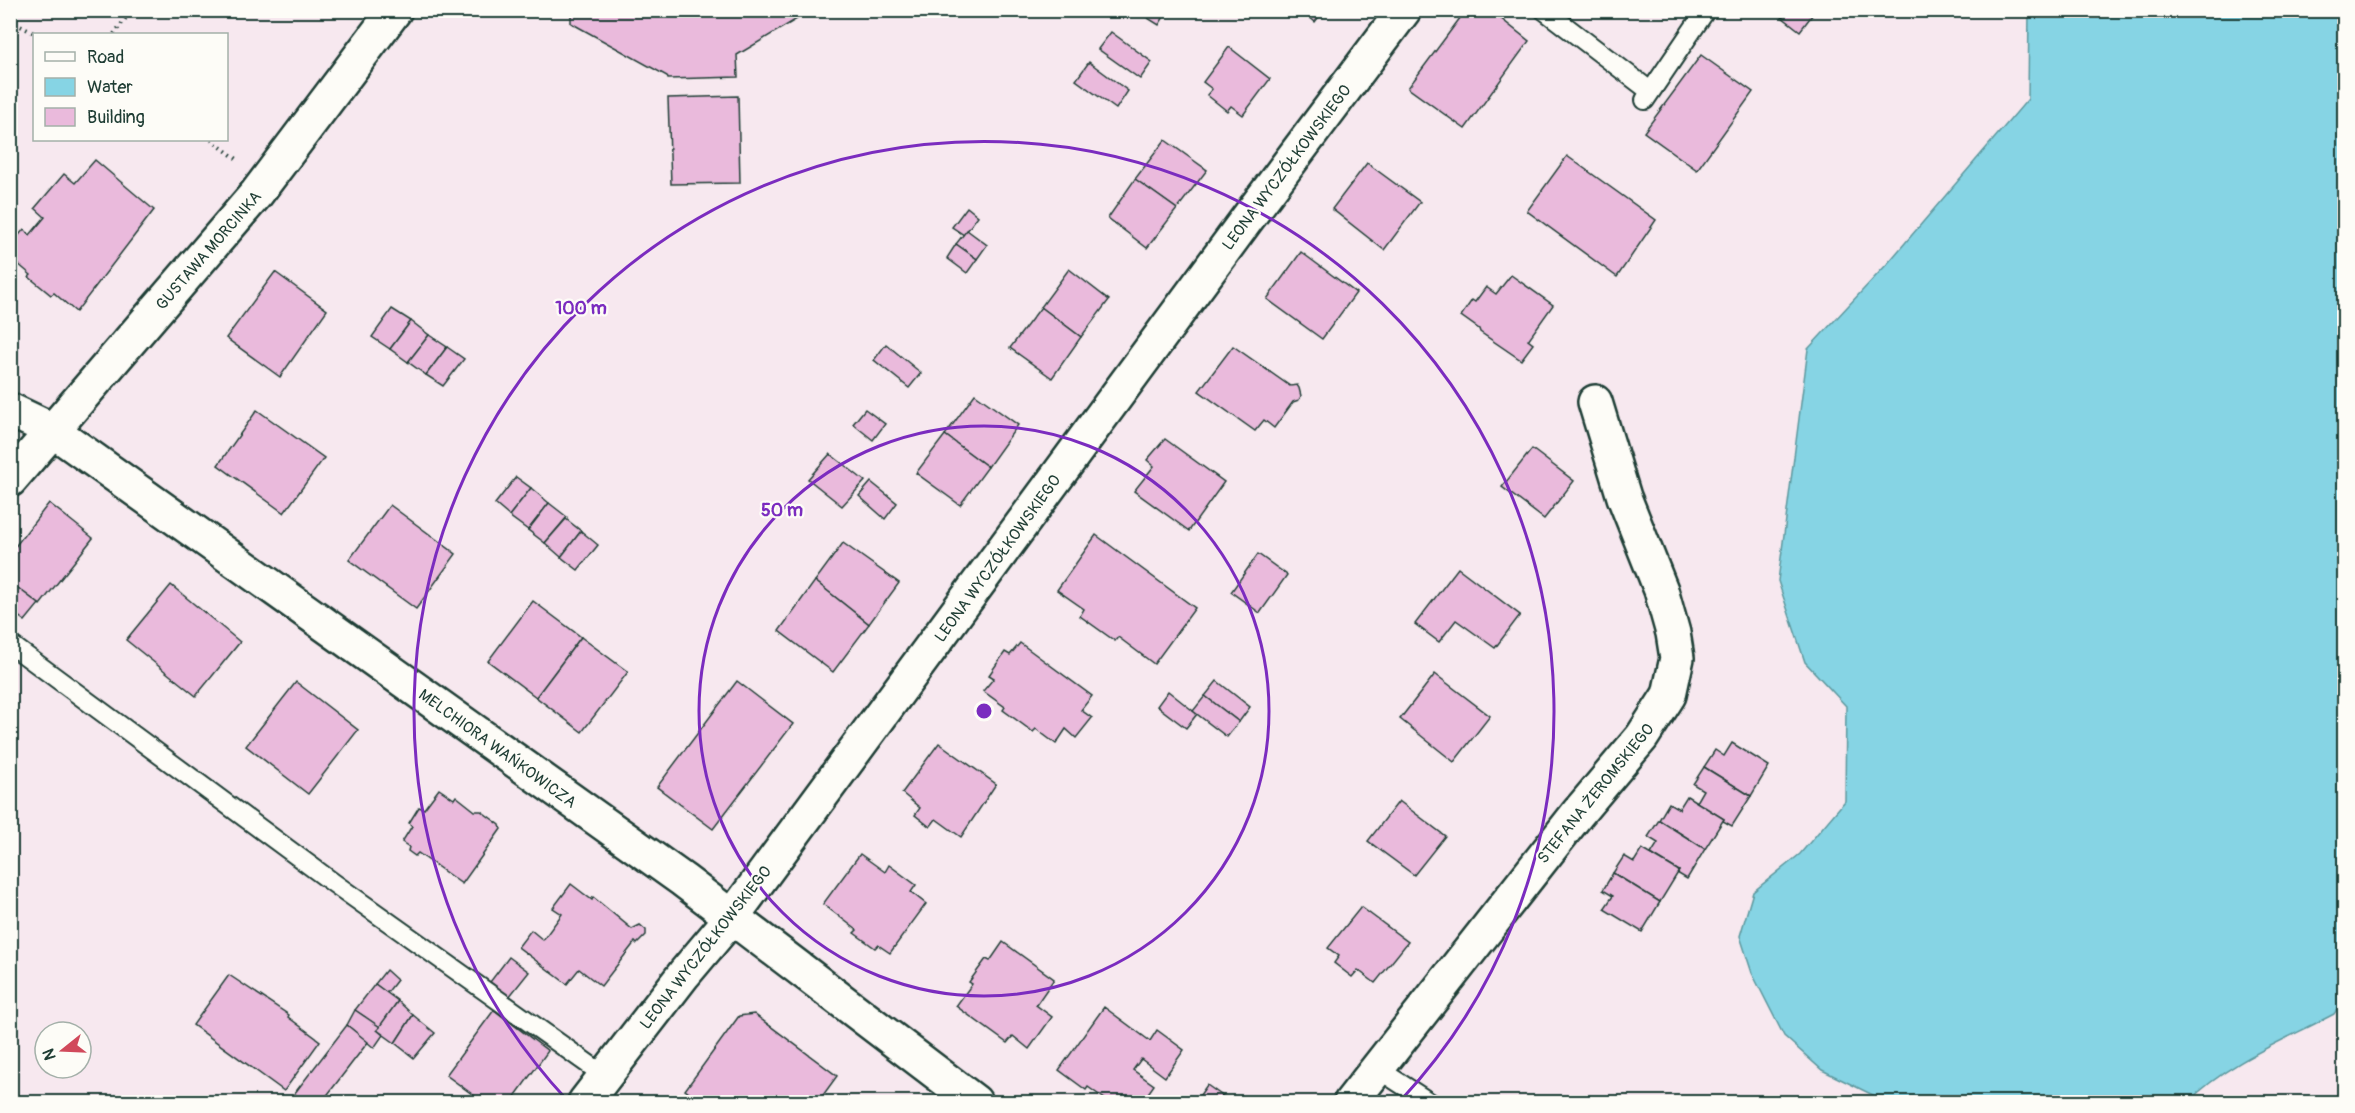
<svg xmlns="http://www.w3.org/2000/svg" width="2355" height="1113" viewBox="0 0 2355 1113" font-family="Pangolin,sans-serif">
	<rect width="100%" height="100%" fill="#f7e8ef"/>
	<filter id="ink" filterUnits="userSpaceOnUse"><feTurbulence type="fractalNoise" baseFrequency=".0167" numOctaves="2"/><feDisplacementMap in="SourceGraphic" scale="12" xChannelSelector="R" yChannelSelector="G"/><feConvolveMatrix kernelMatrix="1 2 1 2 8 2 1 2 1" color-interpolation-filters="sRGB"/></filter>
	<g filter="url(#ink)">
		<path fill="#86d4e4" stroke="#5d989e" stroke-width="1.5" d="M2029 11H2344V1000L2334 1014C2285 1040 2228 1062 2188 1102H1887L1822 1070 1784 1036 1752 973 1740 936 1753 892 1800 854 1845 801 1846 706 1805 662 1778 581 1808 349 1888 263 2028 99Z"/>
		<g fill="#eabadc" stroke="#1f3d34" stroke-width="1.5">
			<path d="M571 10H812L737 55 738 77 668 79 667 76 571 23Z"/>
			<path d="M1135 10H1168L1159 25Z"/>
			<path d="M1301 10H1324L1315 22Z"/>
			<path d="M1466 10H1490L1529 41 1465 129 1408 88Z"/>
			<path d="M1773 10H1816L1800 31Z"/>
			<path d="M1111 32 1152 62 1140 79 1098 49Z"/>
			<path d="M1229 47 1270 79 1243 115 1231 106 1227 111 1207 95 1212 89 1203 82Z"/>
			<path d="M1701 55 1753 92 1697 170 1644 132Z"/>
			<path d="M1089 62 1128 91 1116 109 1076 80Z"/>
			<path d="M738 96 740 183 671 184 668 98Z"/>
			<path d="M1165 140 1207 170 1177 209 1135 179Z"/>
			<path d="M1567 156 1656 220 1617 277 1527 211Z"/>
			<path d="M95 160 154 210 76 312 54 293 51 295 29 277 31 275 10 257V246L24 229 30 235 45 217 35 208 64 174 75 183Z"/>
			<path d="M1367 163 1420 202 1384 250 1332 209Z"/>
			<path d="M1135 179 1177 209 1147 248 1108 218Z"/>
			<path d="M967 207 978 216 964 235 952 227Z"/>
			<path d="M967 230 987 245 977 259 956 244Z"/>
			<path d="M956 244 977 259 967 273 947 258Z"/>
			<path d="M1301 252 1356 293 1322 339 1267 299Z"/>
			<path d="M1069 269 1109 300 1081 337 1041 307Z"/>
			<path d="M275 272 327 310 280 377 226 338Z"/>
			<path d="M1511 275 1553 305 1528 340 1533 344 1521 360 1480 332 1479 329 1461 316 1472 300 1475 302 1486 287 1496 294Z"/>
			<path d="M1041 307 1081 337 1052 378 1010 348Z"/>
			<path d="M392 309 411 321 390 349 372 337Z"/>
			<path d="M411 321 429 335 408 362 390 349Z"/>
			<path d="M429 335 447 347 426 375 408 362Z"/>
			<path d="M886 344 921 373 909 388 874 360Z"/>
			<path d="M1233 346 1290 386 1297 385 1299 388 1301 396 1299 400 1293 402 1274 428 1264 420 1255 431 1199 391Z"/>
			<path d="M447 347 464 359 443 386 426 375Z"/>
			<path d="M975 394 1018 425 988 467 945 435Z"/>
			<path d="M865 409 885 424 873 440 853 424Z"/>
			<path d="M257 410 324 458 284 513 218 465Z"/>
			<path d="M945 435 988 467 960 505 916 473Z"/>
			<path d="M1165 439 1224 482 1189 531 1134 491 1154 466 1147 460Z"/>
			<path d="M1532 449 1574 481 1544 519 1502 487Z"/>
			<path d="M830 454 865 481 842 506 808 479Z"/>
			<path d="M516 477 531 488 509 516 495 504Z"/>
			<path d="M871 482 897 503 885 519 859 496Z"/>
			<path d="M531 488 549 503 528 530 509 516Z"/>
			<path d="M49 503 93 538 40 605 10 582V553Z"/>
			<path d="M549 503 567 517 545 543 528 530Z"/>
			<path d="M390 505 456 554 416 609 349 560Z"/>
			<path d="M566 519 581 531 561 557 545 543Z"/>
			<path d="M581 531 598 545 578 570 561 557Z"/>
			<path d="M1096 535 1195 608 1154 664 1118 637 1115 641 1080 616 1084 609 1057 590Z"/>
			<path d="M843 543 899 583 869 624 815 581Z"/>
			<path d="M1258 554 1287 575 1260 613 1231 592Z"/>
			<path d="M1458 568 1520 615 1495 648 1456 620 1439 642 1415 624Z"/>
			<path d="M815 581 869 624 833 672 779 631Z"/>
			<path d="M10 582 39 604 25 621 10 610Z"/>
			<path d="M171 585 240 642 196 696 126 640Z"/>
			<path d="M533 601 581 637 536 697 488 661Z"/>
			<path d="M581 637 628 672 582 732 536 697Z"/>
			<path d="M1020 643 1092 696 1081 710 1092 718 1076 738 1066 729 1056 744 1036 729 1033 732 1003 710 1005 707 983 691 994 678 989 675 1005 652 1010 655Z"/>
			<path d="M1435 674 1490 716 1454 762 1400 719Z"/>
			<path d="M737 681 793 724 713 829 657 787Z"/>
			<path d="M1217 681 1250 707 1239 722 1205 696Z"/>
			<path d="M296 682 358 730 308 794 246 746Z"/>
			<path d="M1168 691 1197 714 1186 728 1157 706Z"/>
			<path d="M1205 696 1239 722 1227 737 1193 711Z"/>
			<path d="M939 743 996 784 961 837 936 819 930 827 915 815 920 808 902 793Z"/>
			<path d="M1732 743 1769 766 1751 796 1704 767 1715 750 1724 756Z"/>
			<path d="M1704 767 1751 796 1732 826 1723 821 1724 819 1696 802 1703 790 1693 784Z"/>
			<path d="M439 789 454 799 456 796 475 811H481L500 825 501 829 462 884 418 853 415 856 408 851 409 847 402 842 412 826 409 823 419 807 424 809Z"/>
			<path d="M1687 796 1724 819 1705 849 1659 820 1669 803 1679 809Z"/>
			<path d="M1399 801 1445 836 1414 875 1368 841Z"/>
			<path d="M1659 820 1705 849 1687 879 1677 873 1679 871 1651 854 1658 843 1648 837Z"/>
			<path d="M1642 849 1679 871 1660 902 1613 873 1624 856 1634 862Z"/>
			<path d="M860 854 885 872 889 865 916 885 911 892 926 904 890 953 878 945 875 948 854 933 857 930 823 904Z"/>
			<path d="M1613 873 1660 902 1642 932 1604 909 1613 896 1603 890Z"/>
			<path d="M571 884 592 900 593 897 632 929 640 925 646 930V935L637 944 635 942 601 986 579 969 567 984 518 947 531 930 543 940 562 914 553 908Z"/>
			<path d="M1361 907 1408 942 1375 983 1358 970 1352 977 1334 963 1339 956 1328 948Z"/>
			<path d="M1003 942 1054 979 1036 1005 1052 1017 1029 1049 1013 1036 1007 1043 956 1006 972 984 969 982 986 959 990 961Z"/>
			<path d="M509 957 529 972 509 997 490 982Z"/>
			<path d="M386 970 397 980 387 993 375 984Z"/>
			<path d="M229 975 289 1015 288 1017 320 1041 284 1091 193 1025Z"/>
			<path d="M375 984 398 1001 380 1027 355 1010Z"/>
			<path d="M398 1001 413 1015 395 1043 377 1030Z"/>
			<path d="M1104 1007 1150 1041 1157 1030 1184 1050 1165 1077 1141 1059 1133 1070 1154 1085 1142 1102H1109L1088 1087 1086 1090 1059 1070Z"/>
			<path d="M355 1010 380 1027 377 1030 383 1035 374 1048 347 1025Z"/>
			<path d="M494 1010 548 1051 511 1102H483L446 1075Z"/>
			<path d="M754 1014 837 1076 818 1102H766L761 1099 758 1102H702L685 1090 739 1016Z"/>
			<path d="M413 1015 435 1033 414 1058 395 1043Z"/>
			<path d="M347 1025 368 1042 322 1102H307L294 1094Z"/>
			<path d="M1207 1085 1231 1102H1195Z"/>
		</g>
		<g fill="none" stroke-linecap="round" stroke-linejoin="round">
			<defs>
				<g id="lane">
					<path d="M1544 10 1650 91"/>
					<path d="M1645 100 1706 10"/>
					<path d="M10 644 335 884 605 1076"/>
					<path d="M1378 1069 1429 1102"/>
				</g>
				<g id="street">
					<path d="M10 410 52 430 683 880 975 1102"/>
					<path d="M10 480 257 193 395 10"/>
					<path d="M585 1102 684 974 732 917 1247 219 1404 10"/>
					<path d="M1351 1102 1578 813 1642 737 1669 695 1677 658 1673 633 1661 590 1624 497 1595 402"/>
				</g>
			</defs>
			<use href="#lane" stroke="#1f3d34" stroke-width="22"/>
			<use href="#street" stroke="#1f3d34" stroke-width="38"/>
			<g stroke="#1f3d34" stroke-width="4" stroke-dasharray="1.5 4.5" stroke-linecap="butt">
				<path d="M10 21 36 34"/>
				<path d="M114 34 132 10"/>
				<path d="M211 140 237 159"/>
			</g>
			<use href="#lane" stroke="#fdfcf7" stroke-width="18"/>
			<use href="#street" stroke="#fdfcf7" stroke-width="33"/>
		</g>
	</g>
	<g fill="none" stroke="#7b2cbf" stroke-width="3">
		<circle cx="984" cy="711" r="285"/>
		<path d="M567 1100A570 570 0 1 1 1401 1100"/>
	</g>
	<g text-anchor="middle" stroke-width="4.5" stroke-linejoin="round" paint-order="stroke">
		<g font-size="16" fill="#1f3d34" stroke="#fdfcf7">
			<text transform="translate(1286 167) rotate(-53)" y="6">LEONA WYCZÓŁKOWSKIEGO</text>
			<text transform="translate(208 250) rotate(-49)" y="6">GUSTAWA MORCINKA</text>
			<text transform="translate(997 558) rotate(-54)" y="6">LEONA WYCZÓŁKOWSKIEGO</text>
			<text transform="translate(498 748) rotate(36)" y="6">MELCHIORA WAŃKOWICZA</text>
			<text transform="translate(1595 793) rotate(-51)" y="6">STEFANA ŻEROMSKIEGO</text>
			<text transform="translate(705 947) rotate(-52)" y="6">LEONA WYCZÓŁKOWSKIEGO</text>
		</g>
	</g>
	<circle cx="984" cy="711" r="9" fill="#7b2cbf" stroke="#fdfcf7" stroke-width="3"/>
	<g font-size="18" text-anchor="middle" font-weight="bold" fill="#7b2cbf" stroke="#fdfcf7" stroke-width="4.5" stroke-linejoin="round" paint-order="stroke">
		<text x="581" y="314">100 m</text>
		<text x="782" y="516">50 m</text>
	</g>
	<rect width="2355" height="1113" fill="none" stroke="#fdfcf7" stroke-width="36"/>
	<rect x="18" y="18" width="2319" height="1077" fill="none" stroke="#1f3d34" stroke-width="2" filter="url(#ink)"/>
	<rect x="33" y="33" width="195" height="108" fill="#fdfcf7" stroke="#a4b0a9" stroke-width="1.5"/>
	<rect x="45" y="52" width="30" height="9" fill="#fdfcf7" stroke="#a4b0a9" stroke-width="1.5"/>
	<text x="87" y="63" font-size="18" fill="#1f3d34">Road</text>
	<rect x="45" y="78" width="30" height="18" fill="#86d4e4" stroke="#a4b0a9" stroke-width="1.5"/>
	<text x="87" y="93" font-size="18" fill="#1f3d34">Water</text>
	<rect x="45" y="108" width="30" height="18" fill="#eabadc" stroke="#a4b0a9" stroke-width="1.5"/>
	<text x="87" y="123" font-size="18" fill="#1f3d34">Building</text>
	<g transform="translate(63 1050) rotate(252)"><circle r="28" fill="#fdfcf7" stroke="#a4b0a9" stroke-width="1.5"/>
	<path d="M0-4.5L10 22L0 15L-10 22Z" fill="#d1495b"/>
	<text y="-9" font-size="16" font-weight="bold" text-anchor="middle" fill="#1f3d34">N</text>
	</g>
</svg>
